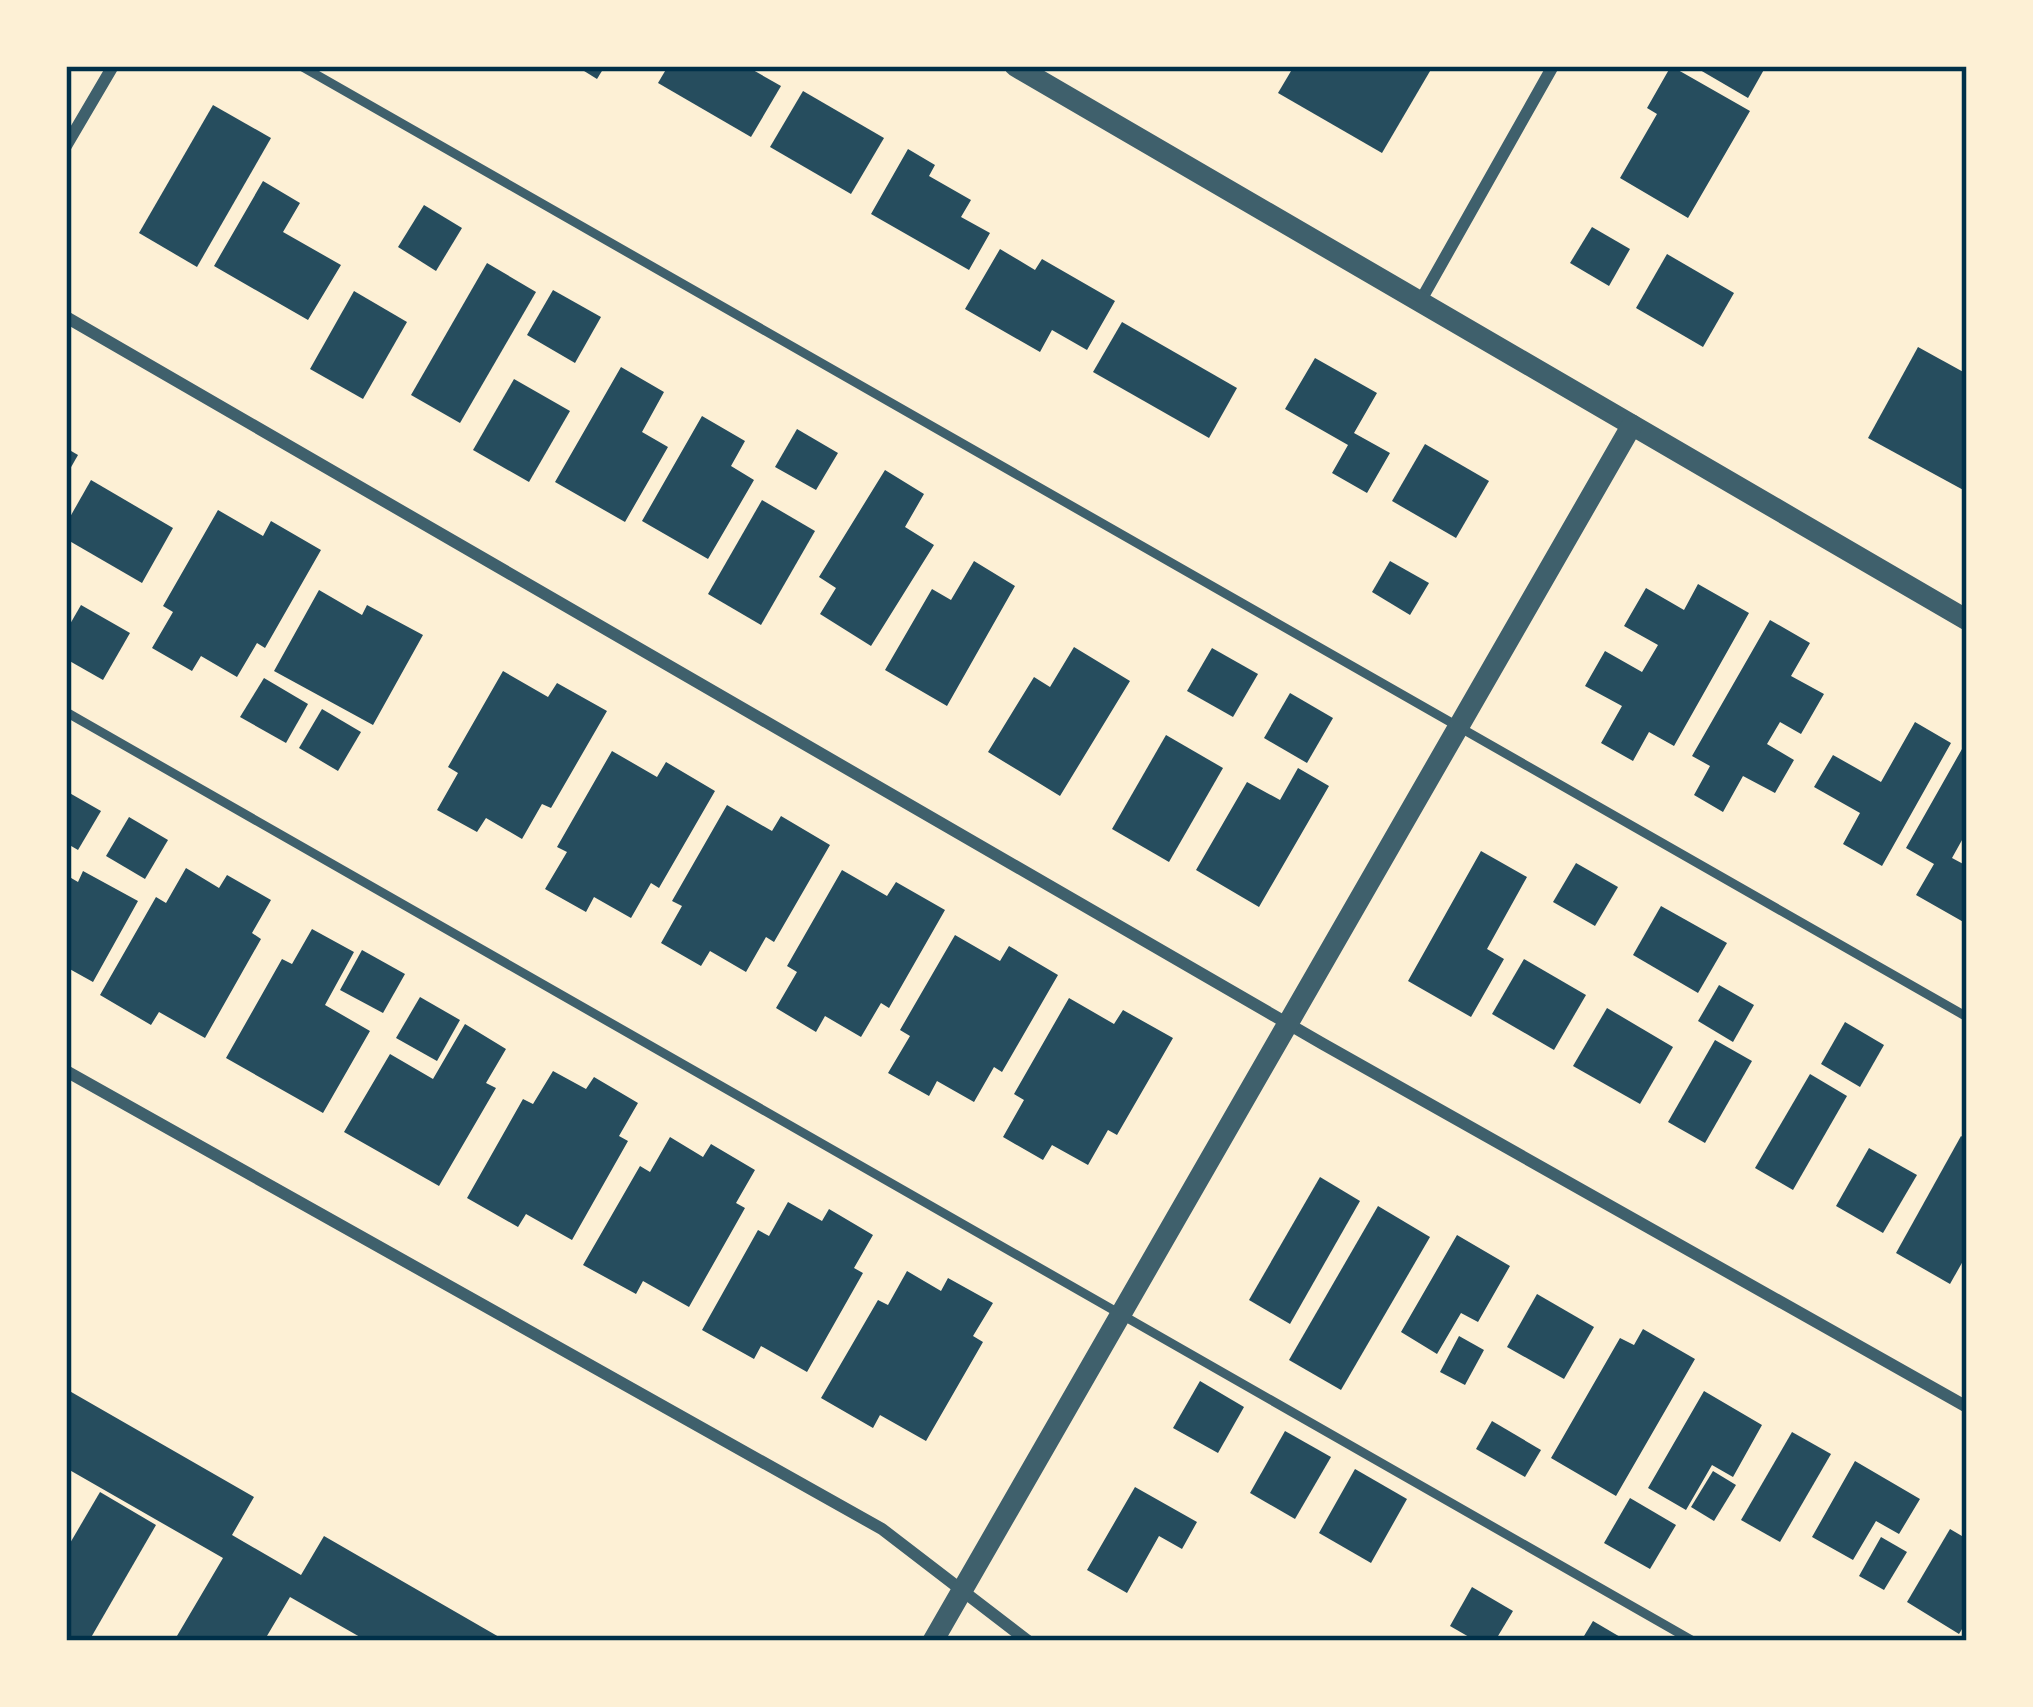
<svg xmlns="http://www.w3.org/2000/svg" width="2033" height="1707" viewBox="0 0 2033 1707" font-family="'IBM Plex Serif',serif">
	<rect width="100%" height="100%" fill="#fdf0d5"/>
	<g fill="#264d5e">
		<path d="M576 66H605L597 79Z"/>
		<path d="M668 66H746L781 86 751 137 658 83Z"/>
		<path d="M1294 66H1433L1382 153 1278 93Z"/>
		<path d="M1671 66 1750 111 1688 218 1620 178 1657 114 1647 108Z"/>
		<path d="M1702 66H1766L1748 98 1700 70Z"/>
		<path d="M803 91 884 138 851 194 770 147Z"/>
		<path d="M213 105 271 138 197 267 139 233Z"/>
		<path d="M908 149 935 165 929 176 971 200 961 217 990 233 969 270 871 214Z"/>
		<path d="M263 181 300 203 283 232 341 265 308 320 214 266Z"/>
		<path d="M424 205 462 228 436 271 398 247Z"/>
		<path d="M1592 227 1630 249 1609 286 1570 263Z"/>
		<path d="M1000 249 1035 270 1042 259 1115 301 1087 350 1052 330 1040 352 965 309Z"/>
		<path d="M1667 254 1734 293 1703 347 1636 308Z"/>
		<path d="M487 263 536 292 460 423 411 395Z"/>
		<path d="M553 290 601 317 575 363 527 335Z"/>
		<path d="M354 291 407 322 363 399 310 369Z"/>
		<path d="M1122 322 1237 388 1209 438 1093 372Z"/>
		<path d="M1918 347 1967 374V492L1868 438Z"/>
		<path d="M1315 358 1377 393 1354 433 1390 453 1367 493 1332 473 1348 445 1285 409Z"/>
		<path d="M621 367 664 392 642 432 668 447 625 522 555 482Z"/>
		<path d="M514 379 570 411 529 482 473 450Z"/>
		<path d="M702 416 745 441 731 466 754 480 708 559 642 521Z"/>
		<path d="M797 429 838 453 816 490 775 467Z"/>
		<path d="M1425 444 1489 481 1456 538 1392 501Z"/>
		<path d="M66 448 78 455 66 476Z"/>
		<path d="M885 470 924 494 905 527 934 545 871 646 820 614 836 588 819 577Z"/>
		<path d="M91 480 173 528 142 583 66 539V524Z"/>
		<path d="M762 500 815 531 761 625 708 594Z"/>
		<path d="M218 510 263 536 271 521 321 550 265 648 257 643 237 677 201 656 192 671 152 648 173 612 163 606Z"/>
		<path d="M974 561 1015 586 947 706 885 670 932 589 951 600Z"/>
		<path d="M1390 561 1429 583 1410 615 1372 592Z"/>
		<path d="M1698 584 1749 613 1674 746 1649 732 1633 761 1601 743 1622 706 1585 686 1605 651 1642 672 1658 645 1624 626 1646 588 1684 610Z"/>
		<path d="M319 590 362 615 367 605 423 635 373 725 274 671Z"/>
		<path d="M81 605 130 633 103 680 66 659V631Z"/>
		<path d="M1770 620 1810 643 1791 676 1824 694 1801 734 1780 722 1767 744 1794 760 1775 793 1743 776 1723 812 1694 795 1710 766 1692 756Z"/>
		<path d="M1074 647 1130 681 1060 796 988 752 1034 677 1050 687Z"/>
		<path d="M1212 648 1258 674 1233 717 1187 691Z"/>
		<path d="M503 671 548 697 557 683 607 711 551 808 542 804 522 839 486 818 477 832 437 810 458 773 448 767Z"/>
		<path d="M264 678 308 704 286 743 240 717Z"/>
		<path d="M1290 693 1333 718 1307 763 1264 738Z"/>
		<path d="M322 709 361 732 338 771 299 748Z"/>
		<path d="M1915 722 1951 743 1882 866 1843 844 1860 813 1814 787 1833 755 1881 782Z"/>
		<path d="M1166 735 1223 768 1169 862 1112 829Z"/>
		<path d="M1962 749 1967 752V831L1952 858 1967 866V924L1916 895 1934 864 1906 848Z"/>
		<path d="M612 751 657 777 666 762 715 791 659 888 651 883 631 918 594 897 586 912 545 889 567 852 557 847Z"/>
		<path d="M1298 768 1329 786 1259 907 1196 870 1247 782 1280 800Z"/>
		<path d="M66 791 101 811 78 850 66 843Z"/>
		<path d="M727 805 772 831 781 816 830 845 774 942 766 937 746 972 710 951 701 966 661 943 682 906 672 901Z"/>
		<path d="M129 817 168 840 145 879 106 856Z"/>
		<path d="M1481 851 1527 877 1487 949 1504 959 1471 1017 1408 981Z"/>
		<path d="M1576 863 1618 887 1595 926 1553 902Z"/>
		<path d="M186 868 219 888 227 875 271 900 252 933 261 939 205 1038 159 1012 151 1025 100 995 156 897 166 903Z"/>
		<path d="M842 870 887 896 896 882 945 910 889 1008 881 1003 861 1037 825 1016 816 1032 776 1008 797 972 787 966Z"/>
		<path d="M83 871 138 901 93 982 66 967V875L78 882Z"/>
		<path d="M1661 906 1727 943 1698 993 1633 955Z"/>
		<path d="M312 929 354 952 325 1005 370 1031 323 1113 226 1058 282 959 292 964Z"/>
		<path d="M955 935 1000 961 1009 946 1058 975 1002 1072 994 1067 974 1102 937 1081 929 1096 888 1073 910 1036 900 1030Z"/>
		<path d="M362 950 405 974 383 1013 340 990Z"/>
		<path d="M1524 959 1586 995 1554 1050 1492 1014Z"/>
		<path d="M1719 985 1754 1005 1733 1042 1698 1021Z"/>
		<path d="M420 997 460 1020 437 1061 396 1038Z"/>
		<path d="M1069 998 1114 1024 1123 1010 1173 1038 1117 1135 1108 1130 1088 1165 1052 1145 1043 1160 1003 1137 1024 1100 1014 1094Z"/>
		<path d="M1607 1008 1673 1047 1640 1104 1573 1066Z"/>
		<path d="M1845 1022 1884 1045 1860 1087 1821 1064Z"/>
		<path d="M465 1024 506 1049 486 1083 496 1088 439 1186 344 1132 390 1054 433 1079Z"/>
		<path d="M1715 1040 1752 1061 1705 1143 1668 1122Z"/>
		<path d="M553 1071 586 1089 594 1077 638 1103 619 1136 628 1141 572 1240 526 1214 518 1227 467 1198 523 1099 533 1104Z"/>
		<path d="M1810 1074 1847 1096 1793 1190 1755 1168Z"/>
		<path d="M1961 1136 1967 1140V1254L1950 1284 1896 1253Z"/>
		<path d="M670 1137 703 1157 711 1144 755 1170 736 1203 745 1208 689 1307 643 1281 636 1294 583 1265 640 1166 650 1172Z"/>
		<path d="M1869 1148 1917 1175 1883 1233 1836 1206Z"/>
		<path d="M1320 1177 1360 1201 1290 1324 1249 1300Z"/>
		<path d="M788 1202 822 1221 829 1209 873 1235 854 1268 863 1273 807 1372 761 1346 754 1359 702 1330 758 1230 769 1236Z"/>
		<path d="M1378 1206 1430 1237 1341 1390 1289 1360Z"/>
		<path d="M1457 1235 1510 1266 1478 1322 1461 1313 1437 1354 1401 1332Z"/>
		<path d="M907 1271 941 1291 948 1278 993 1303 973 1336 983 1342 926 1441 880 1415 873 1428 821 1398 878 1300 888 1305Z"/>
		<path d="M1537 1294 1594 1327 1564 1379 1507 1347Z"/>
		<path d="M1643 1329 1695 1359 1616 1496 1551 1458 1620 1338 1634 1345Z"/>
		<path d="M1459 1336 1484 1350 1465 1385 1440 1372Z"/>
		<path d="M1200 1381 1244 1407 1218 1453 1173 1428Z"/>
		<path d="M66 1389 254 1497 232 1535 301 1575 324 1536 506 1641H367L290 1597 264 1641H174L223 1558 66 1468Z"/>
		<path d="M1704 1391 1762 1425 1733 1477 1712 1465 1686 1510 1648 1488Z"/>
		<path d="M1492 1421 1541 1450 1525 1477 1476 1449Z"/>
		<path d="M1285 1431 1331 1457 1295 1519 1250 1493Z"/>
		<path d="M1792 1432 1831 1454 1780 1542 1741 1520Z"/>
		<path d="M1855 1461 1920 1499 1899 1534 1876 1521 1853 1560 1812 1537Z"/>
		<path d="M1355 1469 1407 1499 1371 1563 1319 1533Z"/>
		<path d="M1713 1471 1736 1485 1714 1521 1691 1507Z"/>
		<path d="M1135 1487 1197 1522 1182 1549 1159 1536 1127 1593 1087 1570Z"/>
		<path d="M100 1492 156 1525 89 1641H66V1550Z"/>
		<path d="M1630 1498 1676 1525 1650 1569 1604 1543Z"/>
		<path d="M1950 1529 1967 1539V1621L1959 1634 1907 1602Z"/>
		<path d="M1881 1537 1907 1552 1884 1590 1859 1576Z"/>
		<path d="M1472 1587 1513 1611 1495 1641H1476L1450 1626Z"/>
		<path d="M1593 1621 1627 1641H1581Z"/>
	</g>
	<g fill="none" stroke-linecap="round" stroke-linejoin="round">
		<g stroke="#3f606c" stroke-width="9">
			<path d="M301 66 1967 1017"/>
			<path d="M66 712 1693 1641"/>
		</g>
		<g stroke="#3f606c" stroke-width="12">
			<path d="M66 146 113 66"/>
			<path d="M1421 300 1553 66"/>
			<path d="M66 317 1323 1044 1967 1407"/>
			<path d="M66 1071 882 1529 1028 1641"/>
		</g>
		<g stroke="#3f606c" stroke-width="21">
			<path d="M1015 66 1967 620"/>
			<path d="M933 1641 1632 425"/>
		</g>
	</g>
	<rect width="2033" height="1707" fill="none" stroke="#fdf0d5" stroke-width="138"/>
	<rect x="69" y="69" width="1895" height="1569" fill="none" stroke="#003049" stroke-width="4.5"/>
</svg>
